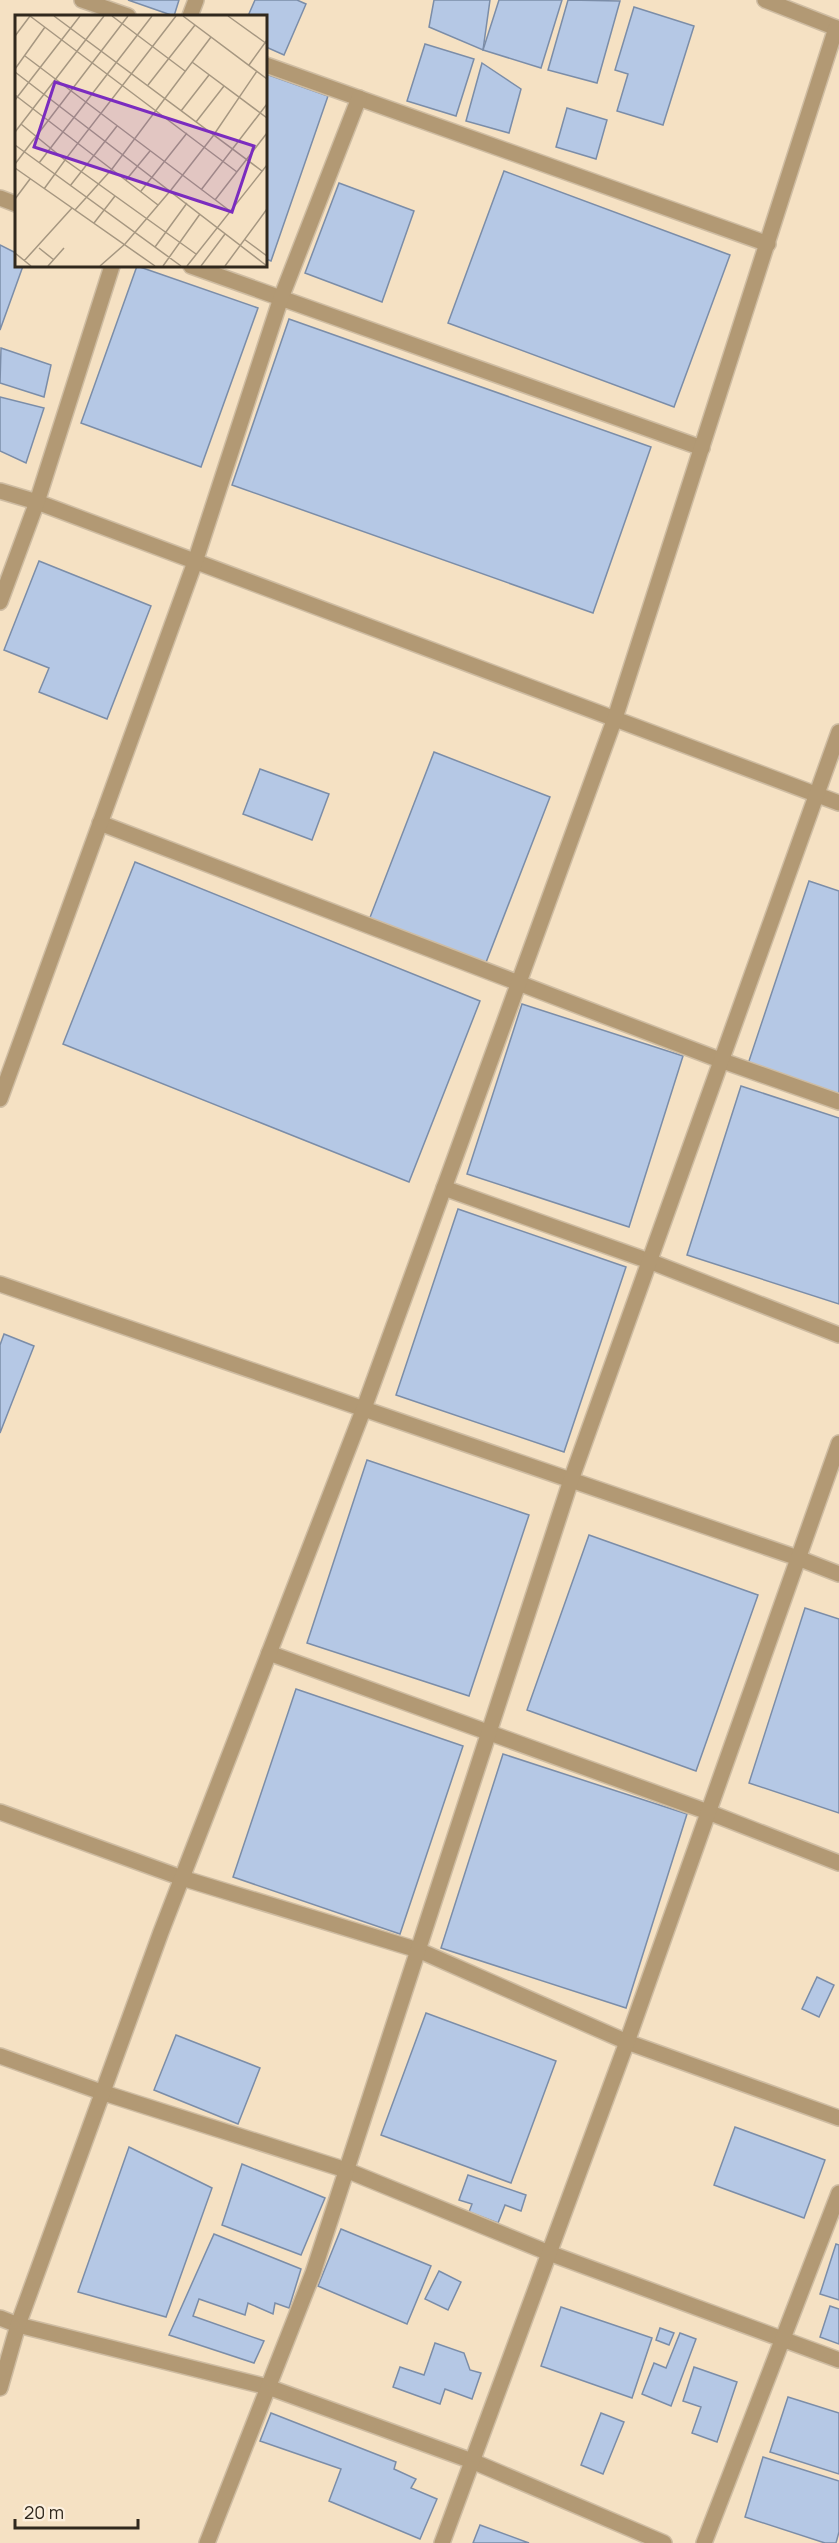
<svg xmlns="http://www.w3.org/2000/svg" width="839" height="2543" viewBox="0 0 839 2543" font-family="Manrope,sans-serif">
	<rect width="100%" height="100%" fill="#f5e1c3"/>
	<g fill="#b5c8e5" stroke="#7b8da8" stroke-width="1.5">
		<path d="M128 0H179L174 16Z"/>
		<path d="M255 0H297L306 4 284 55 266 47V16H248Z"/>
		<path d="M434 0H490L483 50 429 27Z"/>
		<path d="M499 0H562L541 68 483 50Z"/>
		<path d="M568 0 620 1 597 83 548 70Z"/>
		<path d="M634 7 694 26 663 125 617 111 628 74 615 70Z"/>
		<path d="M425 44 474 59 456 116 407 101Z"/>
		<path d="M482 63 521 89 509 133 466 121Z"/>
		<path d="M266 74 328 96 271 261 266 259Z"/>
		<path d="M567 108 607 120 596 159 556 147Z"/>
		<path d="M504 171 730 255 674 407 448 323Z"/>
		<path d="M339 183 414 211 382 302 305 273Z"/>
		<path d="M0 245 16 253V266H23L0 330Z"/>
		<path d="M137 266 258 308 201 467 81 423Z"/>
		<path d="M289 319 651 447 593 613 232 485Z"/>
		<path d="M1 348 51 365 44 397 0 383Z"/>
		<path d="M0 397 44 408 26 463 0 451Z"/>
		<path d="M39 561 151 606 107 719 39 692 49 668 4 650Z"/>
		<path d="M434 752 550 797 485 965 369 920Z"/>
		<path d="M260 769 329 794 312 840 243 814Z"/>
		<path d="M135 862 480 1001 409 1182 63 1044Z"/>
		<path d="M809 881 839 891V1095L748 1064Z"/>
		<path d="M522 1004 683 1056 629 1227 467 1174Z"/>
		<path d="M741 1086 839 1118V1304L687 1255Z"/>
		<path d="M458 1209 626 1267 564 1452 396 1395Z"/>
		<path d="M4 1334 34 1346 0 1433V1345Z"/>
		<path d="M367 1460 529 1515 469 1696 307 1643Z"/>
		<path d="M589 1535 758 1595 696 1771 527 1710Z"/>
		<path d="M805 1608 839 1619V1813L749 1783Z"/>
		<path d="M296 1689 463 1746 400 1934 233 1877Z"/>
		<path d="M503 1754 687 1814 626 2008 441 1948Z"/>
		<path d="M817 1977 834 1985 819 2017 802 2009Z"/>
		<path d="M426 2013 556 2061 511 2183 381 2135Z"/>
		<path d="M176 2035 260 2068 238 2124 154 2090Z"/>
		<path d="M735 2127 825 2160 804 2218 714 2185Z"/>
		<path d="M129 2147 212 2188 166 2317 78 2292Z"/>
		<path d="M242 2164 325 2198 301 2255 222 2225Z"/>
		<path d="M468 2175 526 2195 521 2211 505 2205 498 2223 469 2212 472 2204 459 2200Z"/>
		<path d="M341 2229 431 2266 407 2324 318 2286Z"/>
		<path d="M214 2234 301 2269 289 2308 275 2303 273 2314 248 2303 245 2315 199 2299 193 2316 264 2341 254 2363 169 2335Z"/>
		<path d="M836 2244 839 2245V2300L820 2294Z"/>
		<path d="M439 2271 461 2282 448 2310 425 2299Z"/>
		<path d="M830 2306 839 2309V2344L820 2337Z"/>
		<path d="M561 2307 652 2338 632 2398 541 2366Z"/>
		<path d="M660 2328 674 2333 669 2345 656 2340Z"/>
		<path d="M680 2333 696 2339 671 2406 642 2394 654 2363 666 2368Z"/>
		<path d="M435 2343 464 2353 470 2370 481 2373 472 2399 445 2389 440 2404 393 2387 400 2367 424 2375Z"/>
		<path d="M694 2367 737 2382 717 2442 692 2433 701 2407 683 2401Z"/>
		<path d="M788 2397 839 2413V2474L770 2452Z"/>
		<path d="M271 2413 396 2462 394 2469 416 2479 411 2488 437 2499 420 2539 329 2501 341 2469 260 2441Z"/>
		<path d="M601 2413 624 2422 603 2474 581 2465Z"/>
		<path d="M763 2457 839 2481V2532L836 2543H825L745 2517Z"/>
		<path d="M480 2525 529 2543H473Z"/>
	</g>
	<g fill="none" stroke-linecap="round" stroke-linejoin="round">
		<defs>
			<g id="street">
				<path d="M82 0 128 16"/>
				<path d="M765 0 839 29"/>
				<path d="M190 16 196 0"/>
				<path d="M266 65 768 244"/>
				<path d="M0 198 16 204"/>
				<path d="M191 266 702 448"/>
				<path d="M0 491 37 502 839 803"/>
				<path d="M0 602 37 502 112 266"/>
				<path d="M100 823 720 1060 839 1102"/>
				<path d="M0 1099 195 562 281 298 359 98"/>
				<path d="M444 1188 649 1261 839 1335"/>
				<path d="M0 1284 798 1558 839 1574"/>
				<path d="M269 1653 708 1812 839 1863"/>
				<path d="M0 1812 182 1878 418 1950 627 2042 839 2118"/>
				<path d="M0 2056 104 2093 346 2170 549 2253 839 2360"/>
				<path d="M0 2318 18 2325 268 2387 472 2461 664 2543"/>
				<path d="M0 2388 18 2325 161 1932 364 1408 615 718 836 28"/>
				<path d="M207 2543 313 2273 571 1480 839 732"/>
				<path d="M442 2543 627 2042 839 1443"/>
				<path d="M704 2543 839 2193"/>
			</g>
		</defs>
		<use href="#street" stroke="#cebca2" stroke-width="18"/>
		<use href="#street" stroke="#b29974" stroke-width="15"/>
	</g>
	<g transform="translate(15 15)">
		<rect width="252" height="252" fill="#f5e1c3"/>
		<path fill="none" stroke="#a69781" stroke-width="1.5" d="M15 1 222 157M39 1 247 156M97 1 170 56M168 1 252 64M213 1 252 29M0 21 15 1M10 41 215 196M177 47 252 103M234 50 252 25M0 54 30 12M0 57 252 251M133 70 180 10M0 80 143 190M0 85 65 1M166 96 194 60M181 107 209 71M6 109 50 145 161 1M0 117 89 1M0 130 166 251M24 148 137 1M0 149 113 1M0 153 140 251M111 165 135 136M55 171 102 111M29 174 50 145 181 239M186 175 252 89M126 176 172 118M0 184 15 164M200 185 252 118M60 195 97 154 196 22M79 208 100 181M229 224 252 241M140 232 172 188M24 233 39 245M0 238 16 251M9 246 57 193M33 251 49 233M85 251 110 229 156 175 198 121 242 56M148 251 185 199M172 251 252 150M186 251 210 219M210 251 252 194"/>
		<path fill="#7b2cbf" fill-opacity="0.15" stroke="#7b2cbf" stroke-width="3" d="M40 67 239 131 217 197 19 132Z"/>
		<rect width="252" height="252" fill="none" stroke="#30281d" stroke-width="3"/>
	</g>
	<path d="M15 2519v9h123v-9" fill="none" stroke="#30281d" stroke-width="3"/>
	<text x="24" y="2519" font-size="18" fill="#30281d" stroke="#fcefdd" stroke-width="4.5" paint-order="stroke">20 m</text>
</svg>
